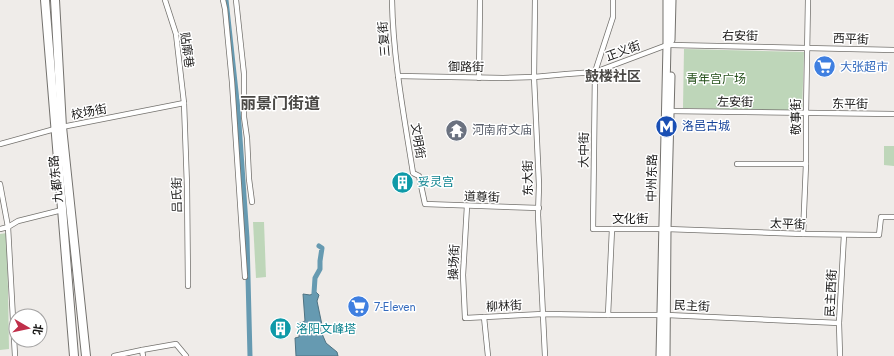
<svg xmlns="http://www.w3.org/2000/svg" width="894" height="356" viewBox="0 0 894 356" font-family="Jost,'Noto Sans SC',sans-serif">
	<rect width="100%" height="100%" fill="#efece9"/>
	<g fill="#bed6b9">
		<path d="M684 49 804 52 802 111 683 108Z"/>
		<path d="M884 146H894V166L884 165Z"/>
		<path d="M253 222H264L266 277 256 278Z"/>
		<path d="M7 233 9 349 0 350V234Z"/>
	</g>
	<path fill="#669ab1" stroke="#4f7382" d="M316 292 319 295 317 301 322 325 320 329 326 343 337 352 338 356H296L295 338 299 337V323L305 321 303 294 310 295Z"/>
	<g fill="none" stroke-linecap="round" stroke-linejoin="round">
		<g stroke="#669ab1" stroke-width="5">
			<path d="M226 0 238 110 247 238 250 356"/>
			<path d="M314 293 315 278 320 269V261L322 248 319 246"/>
		</g>
		<defs>
			<g id="street">
				<path d="M165 0 176 34 184 103 187 186 188 286"/>
				<path d="M223 0 225 9 232 82 245 277"/>
				<path d="M236 0 244 74V117L247 138 249 179 252 202"/>
				<path d="M392 0C393 58 404 116 413 173L419 176 425 204 539 208"/>
				<path d="M535 0 534 77 539 185 538 215 545 356"/>
				<path d="M613 0V17L595 72 593 229H667L803 234 879 235 881 217H894"/>
				<path d="M398 76 503 78 534 77 567 74 595 72 667 45H671L894 50"/>
				<path d="M479 78 480 0"/>
				<path d="M668 111 894 114"/>
				<path d="M0 144 62 127 184 103"/>
				<path d="M737 164H806"/>
				<path d="M0 184 8 227 15 356"/>
				<path d="M467 206 463 275 465 318 543 314 608 315H667L839 323"/>
				<path d="M0 229 8 227 18 221 62 210"/>
				<path d="M803 234 806 164V113L808 0"/>
				<path d="M608 315 612 229"/>
				<path d="M484 317 488 356"/>
				<path d="M142 350 143 356"/>
				<path d="M114 356 142 350 176 344 186 356"/>
				<path d="M840 356 839 323 844 235"/>
			</g>
			<g id="primary">
				<path d="M671 40 672 0"/>
				<path d="M660 356 667 45V0"/>
				<path d="M666 356 667 229 671 76"/>
			</g>
			<g id="highway">
				<path d="M45 0 74 356"/>
				<path d="M55 0 62 127 86 356"/>
			</g>
		</defs>
		<use href="#street" stroke="#74726e" stroke-width="6"/>
		<use href="#primary" stroke="#74726e" stroke-width="9"/>
		<use href="#highway" stroke="#74726e" stroke-width="10"/>
		<use href="#street" stroke="#fff" stroke-width="4.5"/>
		<use href="#primary" stroke="#fff" stroke-width="7"/>
		<use href="#highway" stroke="#fff" stroke-width="8"/>
	</g>
	<defs>
		<symbol id="supermarket-disc" viewBox="-11 -11 22 22"><circle r="9.5" fill="#3f7fe0" stroke="#fff"/><path d="M-6-5.5h2.5l.6 2H6L4.5 2H-2.5L-4.4-4H-6ZM-1.5 3.2a1.3 1.3 0 1 0 .1 0ZM3 3.2a1.3 1.3 0 1 0 .1 0Z" fill="#fff"/></symbol>
		<symbol id="metro-disc" viewBox="-11 -11 22 22"><circle r="9.5" fill="#1a4fb4" stroke="#fff"/><path d="M-5.5 5V-5H-3L0 0L3-5H5.5V5H3V-.5L0 4L-3-.5V5Z" fill="#fff"/></symbol>
		<symbol id="temple-disc" viewBox="-11 -11 22 22"><circle r="9.5" fill="#6b7280" stroke="#fff"/><path d="M0-6L5-2H3V0L6.5 2.5H4V6H1.5V3h-3V6H-4V2.5H-6.5L-3 0V-2H-5Z" fill="#fff"/></symbol>
		<symbol id="building-disc" viewBox="-11 -11 22 22"><circle r="9.5" fill="#0f9aa8" stroke="#fff"/><path d="M-4-6H4V6H1V3H-1V6H-4ZM-2.5-4.3h1.7v1.8h-1.7ZM.8-4.3h1.7v1.8H.8ZM-2.5-1h1.7V.8h-1.7ZM.8-1h1.7V.8H.8Z" fill="#fff"/></symbol>
	</defs>
	<g fill-rule="evenodd">
		<use href="#supermarket-disc" x="812" y="54" width="25" height="25"/>
		<use href="#metro-disc" x="654" y="114" width="25" height="25"/>
		<use href="#temple-disc" x="444" y="118" width="25" height="25"/>
		<use href="#building-disc" x="390" y="170" width="25" height="25"/>
		<use href="#supermarket-disc" x="346" y="294" width="25" height="25"/>
		<use href="#building-disc" x="268" y="316" width="25" height="25"/>
	</g>
	<g text-anchor="middle" stroke-width="3" stroke-linejoin="round" paint-order="stroke">
		<g font-size="12" fill="#181716" stroke="#fff">
			<text transform="translate(740 36) rotate(1)" y="4">右安街</text>
			<text transform="translate(384 39) rotate(-95)" y="4">三复街</text>
			<text transform="translate(851 39) rotate(2)" y="4">西平街</text>
			<text transform="translate(187 50) rotate(82)" y="4">贴廓巷</text>
			<text transform="translate(623 51) rotate(-20)" y="4">正义街</text>
			<text transform="translate(466 67) rotate(1)" y="4">御路街</text>
			<text transform="translate(735 102) rotate(1)" y="4">左安街</text>
			<text transform="translate(850 104) rotate(1)" y="4">东平街</text>
			<text transform="translate(89 112) rotate(-11)" y="4">校场街</text>
			<text transform="translate(796 117) rotate(-90)" y="4">敬事街</text>
			<text transform="translate(418 141) rotate(81)" y="4">文明街</text>
			<text transform="translate(584 150) rotate(-89)" y="4">大中街</text>
			<text transform="translate(528 178) rotate(-91)" y="4">东大街</text>
			<text transform="translate(652 178) rotate(-89)" y="4">中州东路</text>
			<text transform="translate(56 179) rotate(-96)" y="4">九都东路</text>
			<text transform="translate(177 195) rotate(-91)" y="4">吕氏街</text>
			<text transform="translate(482 197) rotate(2)" y="4">道尊街</text>
			<text x="630" y="223">文化街</text>
			<text transform="translate(788 224) rotate(2)" y="4">太平街</text>
			<text transform="translate(454 262) rotate(-88)" y="4">操场街</text>
			<text transform="translate(831 293) rotate(-87)" y="4">民主西街</text>
			<text transform="translate(504 306) rotate(-3)" y="4">柳林街</text>
			<text transform="translate(692 306) rotate(3)" y="4">民主街</text>
		</g>
		<g font-size="12" fill="#366cbe" stroke="#fff" text-anchor="start">
			<text x="840" y="71">大张超市</text>
			<text x="374" y="311">7-Eleven</text>
		</g>
		<g font-size="12" fill="#26511c" stroke="#fff">
			<text x="716" y="83">青年宫广场</text>
		</g>
		<g font-size="12" fill="#164399" stroke="#fff" text-anchor="start">
			<text x="682" y="130">洛邑古城</text>
		</g>
		<g font-size="12" fill="#5b616d" stroke="#fff" text-anchor="start">
			<text x="472" y="134">河南府文庙</text>
		</g>
		<g font-size="12" fill="#0d838f" stroke="#fff" text-anchor="start">
			<text x="418" y="186">妥灵宫</text>
			<text x="296" y="333">洛阳文峰塔</text>
		</g>
		<g font-size="14" font-weight="bold" fill="#4a4845" stroke="#fff">
			<text x="613" y="81">鼓楼社区</text>
		</g>
		<g font-size="16" font-weight="bold" fill="#4a4845" stroke="#fff">
			<text x="280" y="109">丽景门街道</text>
		</g>
	</g>
	<g transform="translate(28 328) rotate(99)"><circle r="19" fill="#ffffff" stroke="#a3a2a2"/>
	<path d="M0-3L7 15L0 10L-7 15Z" fill="#c02f4a"/>
	<text y="-6" font-size="11" font-weight="bold" text-anchor="middle" fill="#181716">北</text>
	</g>
</svg>
